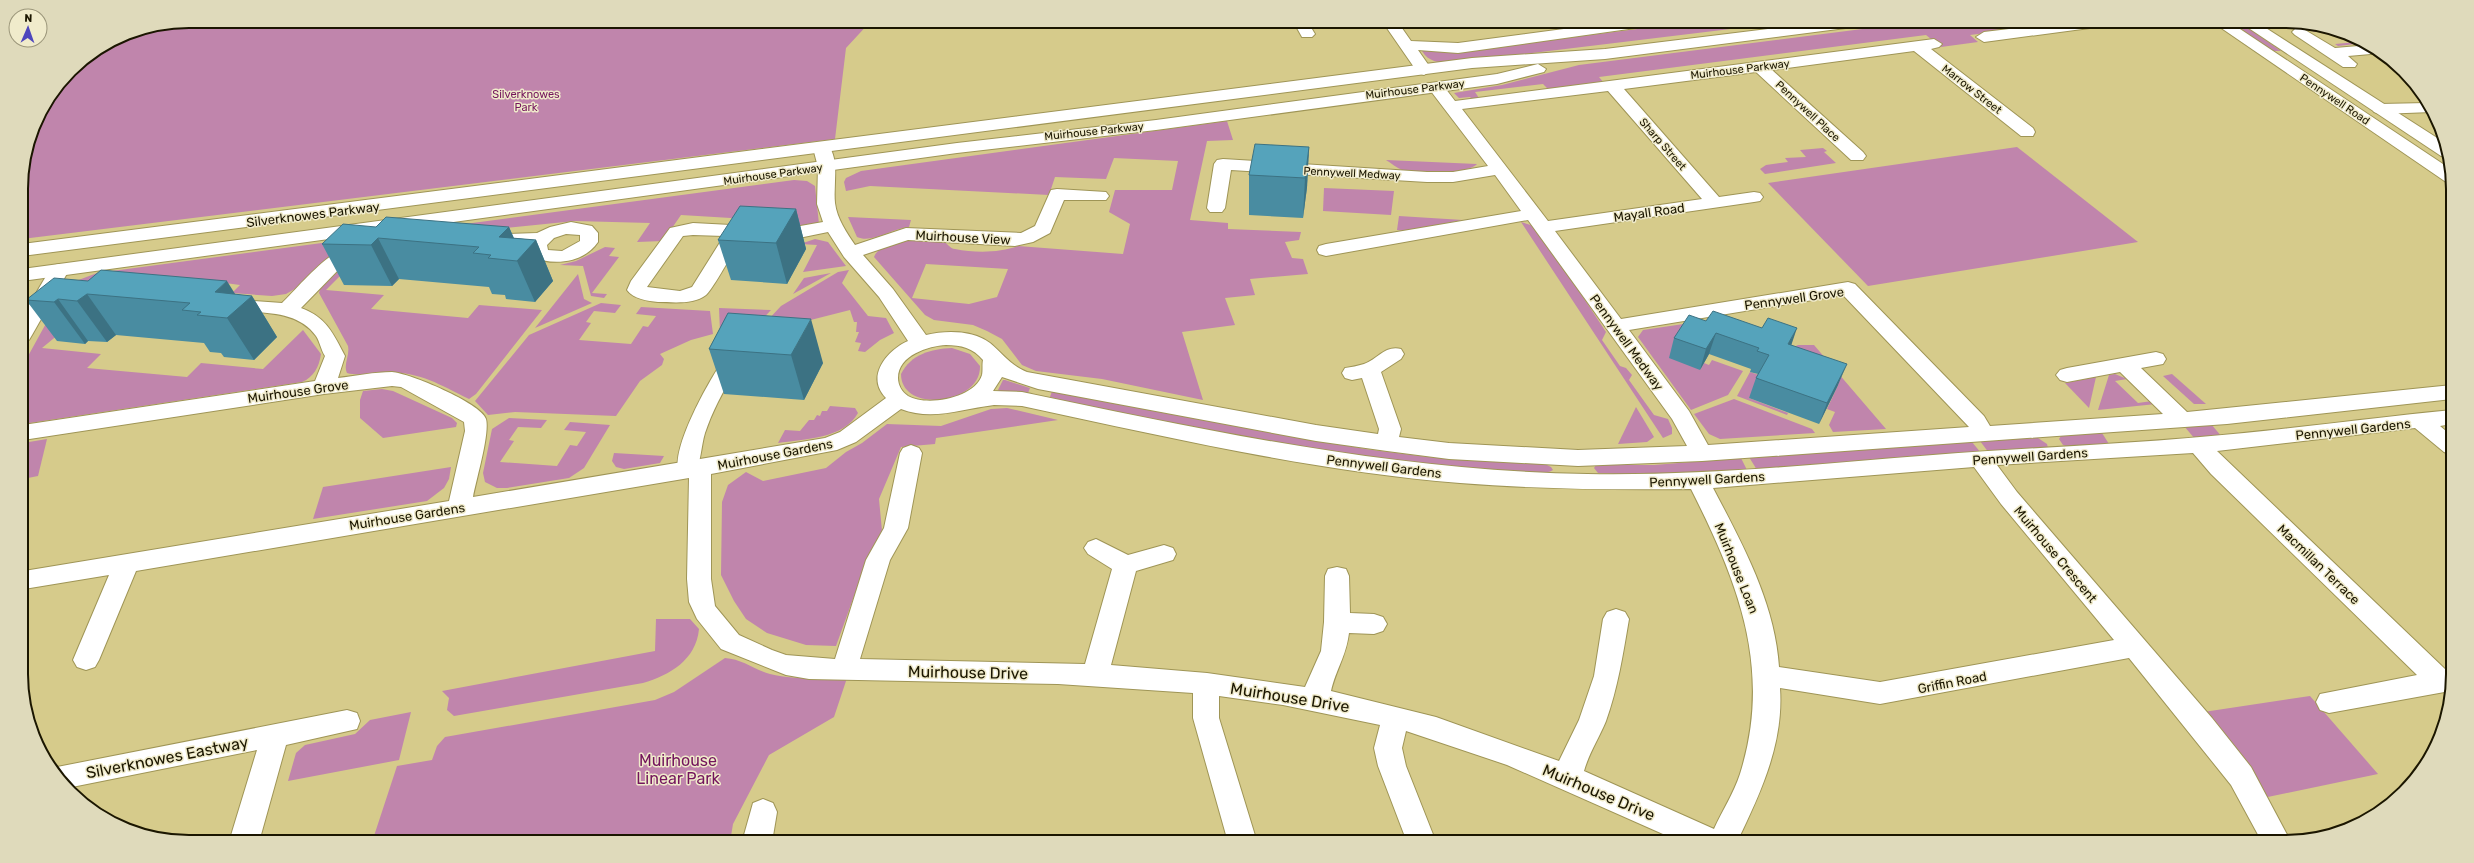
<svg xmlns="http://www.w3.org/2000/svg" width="2474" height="863" viewBox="0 0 2474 863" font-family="Rubik,sans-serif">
	<rect width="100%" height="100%" fill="#d6cb8b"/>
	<g fill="#c085ac" fill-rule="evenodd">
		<path d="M189 21H871L846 48 835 139 22 239 21 178 38 115 78 63 125 34Z"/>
		<path d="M1700 21H1797L1449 63C1437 62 1429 62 1422 51L1425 49 1458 52Z"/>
		<path d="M1925 21H2081L1970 35 1978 42 1941 47 1926 35 1599 77 1604 83 1548 89 1543 84 1475 92 1479 98 1472 99 1470 97 1459 98 1454 93 1502 85 1579 65Z"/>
		<path d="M2227 21H2238L2281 51H2273Z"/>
		<path d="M2307 26 2339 30 2364 43 2338 46 2335 44 2357 42 2335 30 2314 32Z"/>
		<path d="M1227 121 1233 140 1207 141 1190 220 1228 223V229L1301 232 1299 240 1285 242 1292 258 1303 259 1308 274 1250 279 1255 295 1225 298 1235 325 1182 332 1203 400 1102 379 1036 371 1022 365 1002 339 987 331 973 325 934 320 925 315 874 257C880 240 927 238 942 241 947 242 950 249 955 249 975 253 999 253 1018 246L1123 254 1130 224 1109 212 1115 190H1172L1178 161 1114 158 1106 179 1055 177 1049 195 870 186 846 191 844 182 846 178 861 171ZM926 264 1008 269 997 297 969 304 912 298Z"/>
		<path d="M2017 147 2138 242 1868 286 1768 183Z"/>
		<path d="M1823 148 1827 151 1824 152 1836 163 1765 174 1760 169 1766 165 1788 162 1785 158 1806 157 1800 150Z"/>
		<path d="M1386 160 1477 164C1466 175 1417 173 1402 170 1397 168 1391 163 1386 160Z"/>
		<path d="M794 180 807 181 815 186 819 224 799 230 781 221 681 215 663 241 637 242 650 223 575 221 378 241 286 294 272 296 232 293 240 285 225 283 93 306 42 348 101 354 87 368 187 377 201 363 263 369 303 330 321 354C319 367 314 377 302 382L23 424 22 367 60 298 76 281 97 273Z"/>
		<path d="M1324 188 1394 191 1391 215 1323 211Z"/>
		<path d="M1399 216 1463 220 1404 231 1397 230Z"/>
		<path d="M848 217 911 220 909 227C893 228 872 244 857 237Z"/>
		<path d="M1521 222 1537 227 1606 332 1602 340 1620 366 1626 368 1632 375 1629 380 1654 415 1668 419 1672 428V434L1663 438Z"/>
		<path d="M815 239 828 242 846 266 803 272 817 245 800 244Z"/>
		<path d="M605 247 615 248 609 256 619 257 592 293 607 294 604 298 591 296 583 266 560 265 576 261Z"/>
		<path d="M359 257 326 290 384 295 371 309 468 318 479 305 542 310 476 394 469 399C438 384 423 373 387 372 374 371 361 377 347 373 343 364 350 356 348 346L319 293 320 289 349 261Z"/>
		<path d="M849 270 842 283 868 316 886 318 894 333 880 340 865 352 858 351 861 343 855 342 859 332H856L857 322H854L850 310 787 326 767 321 781 306 838 272Z"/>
		<path d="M831 273 793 294 804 278Z"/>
		<path d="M578 274 584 299 592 303 535 328Z"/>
		<path d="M601 303 621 305 615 313 594 311 586 322 591 323 579 340 631 344 643 326 648 327 656 316 636 314 641 307 710 311 713 334 691 340 660 354 664 359 662 365 640 381 616 416 515 412 488 415 475 401 529 335Z"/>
		<path d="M719 308 771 310 760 322 720 332Z"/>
		<path d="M1697 322 1700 370 1704 363 1709 365 1712 360 1743 371 1728 395 1691 410 1638 337 1643 330Z"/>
		<path d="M1798 345H1814L1886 429 1833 432 1829 425 1835 412 1827 409 1838 385 1790 349Z"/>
		<path d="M952 348 970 354 980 366C981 405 901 414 901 374 911 354 931 349 952 348Z"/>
		<path d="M1750 372 1762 376 1749 398 1788 413 1787 415 1737 396Z"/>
		<path d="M2115 374 2127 379 2115 381 2138 403 2152 401 2156 404 2098 410 2109 375Z"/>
		<path d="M2172 374 2206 404H2194L2163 376Z"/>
		<path d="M2096 377 2089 408 2065 383Z"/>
		<path d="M1003 380H1005L1030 388 1028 393 999 391 998 390Z"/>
		<path d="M382 389 393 391 452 418 457 423 456 427 383 438 360 418V400L363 391Z"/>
		<path d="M1052 391 1365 449 1428 457 1545 464 1551 467 1553 470C1544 476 1521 471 1511 471 1365 464 1220 433 1077 404L1050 397Z"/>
		<path d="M1734 399 1812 429 1815 433 1720 439 1709 434 1694 414Z"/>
		<path d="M830 406 855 408 858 413C844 439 804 439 778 443L785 430 800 431 809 420H814L817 415 820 416 822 411H827Z"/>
		<path d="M1636 407 1654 437 1647 442 1618 444Z"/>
		<path d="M1007 408 1058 420 936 438 935 444 901 447 879 499 882 531 870 552 836 646 806 645 767 633 746 619 734 601 721 575 722 502 728 485 746 472 763 481 826 468 846 452 862 443 887 424 941 426 991 409Z"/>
		<path d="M509 418 547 420 541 428 518 427 509 440 514 441 500 462 557 466 570 445 577 446 586 432 564 430 570 422 610 425 584 468 569 478 507 488H497L485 482 483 473 492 429Z"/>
		<path d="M2211 424 2222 437 2195 439 2184 426Z"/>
		<path d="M2102 433 2109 444 2069 447 2063 445 2059 439 2061 436Z"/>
		<path d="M2038 438 2047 444 2048 448 1989 453 1980 441Z"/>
		<path d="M47 439 38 476 23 479V443Z"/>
		<path d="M1972 442 1981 453 1757 470 1749 457Z"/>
		<path d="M614 453 664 456 660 463 624 469 616 467 612 461Z"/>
		<path d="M1741 458 1747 470C1697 473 1648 476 1598 473L1594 468 1596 465H1654Z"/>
		<path d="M451 467 449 479 444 488 427 501 313 519 323 487Z"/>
		<path d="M656 619H690L699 629C696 660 670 675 643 683L454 716 447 710 449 698 442 691 655 651Z"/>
		<path d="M725 658C742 659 753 669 770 674 795 680 822 678 847 678L834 717 769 755 733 824 730 842H372L397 766 432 760 437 746 445 737 655 700 674 692Z"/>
		<path d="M2310 696 2378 774 2263 798 2197 713Z"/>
		<path d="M411 712 399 760 288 781 296 753 305 745 355 734 370 720Z"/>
	</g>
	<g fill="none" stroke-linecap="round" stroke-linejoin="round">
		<defs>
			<path id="pedestrian" d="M725 366 732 368 735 372C723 391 712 412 705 433 701 446 701 464 694 475L687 477 680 475C668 454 706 387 718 368Z"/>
			<g id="minor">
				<path d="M1293 21H1307L1315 34 1312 37H1302Z"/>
				<path d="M1382 21H1397L1411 41 1458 43 1624 21H1664L1657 25 1458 53 1418 50 1432 70 1424 75 1418 73Z"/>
				<path d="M2076 21H2119L2112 25 1984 42 1976 37 1984 32Z"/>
				<path d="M2300 27 2335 48 2370 45 2382 53 2348 56 2357 64 2355 67H2343L2295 35 2292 32 2295 29Z"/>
				<path d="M1934 39 1942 44 1939 47 1931 49 2033 128 2035 132 2033 136H2021L1914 51 1772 70 1863 152 1866 156 1863 160H1851L1756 72 1624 89 1719 197 1754 192 1760 193 1763 197 1760 201 1754 202 1555 231 1621 319 1848 282 1855 284 1984 416 1990 426 2163 414 2120 372 2067 382 2060 380 2056 375 2060 370 2067 368 2156 352 2163 354 2166 359 2163 364 2141 368 2187 412 2452 385V399L2227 424 1702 461 1578 466 1449 459 1387 451 1316 441 1038 389 1002 377 993 391 1022 392C1208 431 1395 471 1587 474 1703 476 1818 464 1933 455 2022 448 2112 445 2200 437 2285 430 2368 418 2452 410V424L2440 426 2452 436V455L2444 452 2415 428 2217 451 2446 670H2453L2450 691 2329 713 2320 710 2316 702 2320 694 2417 675 2211 474 2193 453 1997 465 2017 492 2212 718 2251 767 2291 842H2262L2231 785 2129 658 1880 704 1780 688C1784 744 1760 794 1737 842H1681L1507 765 1406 731 1402 748 1406 766 1436 842H1407L1378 766 1374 748 1380 725 1283 705 1219 696V718L1257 842H1228L1193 718V693L1058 684 809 679 786 675 721 649 697 619 689 602 687 579 689 478 136 571 99 660 95 667 86 670 77 667 73 660 109 575 24 589V571L449 501 465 431 464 422 401 387 392 386 324 394 23 440V425L315 381 325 356C321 350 320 342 316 336 297 309 258 313 229 311L222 309 219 305 222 301 229 299 282 303C300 286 337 238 365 245L367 249 365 253 345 263 301 308C326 317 333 333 345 356L338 378C355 376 375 372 392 372 409 373 481 403 486 419 490 434 476 480 473 497L825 438 840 432 886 398C865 377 887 350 908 341L879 297 844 257 828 232 789 240 742 237C735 248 714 288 706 295 694 305 672 302 658 302 648 301 633 299 627 290L631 281 670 228 693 223 789 228 823 222 817 204 818 167 813 148 816 144H828C840 162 833 183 835 203 837 219 847 233 855 245L906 228 1021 233 1035 226 1051 190 1057 189 1106 192 1109 196 1106 200H1064L1050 233 1033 242 1015 246 908 240 863 255 893 289 926 335C946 330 973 330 990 343 1003 354 1010 365 1027 372L1316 425 1378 434 1379 429 1362 378 1352 380 1345 378 1342 373 1345 368C1351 367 1358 366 1364 364 1378 359 1385 345 1401 349L1404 354 1401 359 1381 372 1401 429 1399 437 1449 443 1578 450 1687 446 1672 419 1528 220 1326 256 1319 254 1317 250 1319 246 1326 244 1521 211 1495 175 1453 182H1427L1231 170 1225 208 1222 212H1210L1207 208 1214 164 1217 160 1223 159 1427 172H1453L1488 166 1430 90 1428 87 1430 84H1442L1455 101ZM1608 91 1702 199 1548 221 1462 109ZM693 235 724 236 692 287 680 291 647 287 683 236ZM1843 295 1969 427 1708 445 1689 411 1629 330ZM946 345C961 345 973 348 983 360 982 364 983 371 982 375 975 398 927 407 908 396 902 392 898 385 898 378 898 355 929 346 946 345ZM994 405 1022 406C1167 437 1312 471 1460 483 1537 489 1614 490 1691 489 1738 582 1773 669 1740 774 1734 793 1722 811 1714 829L1584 771C1589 753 1599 738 1606 721 1618 687 1623 654 1629 619L1625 612 1616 609 1607 612 1603 619 1594 676 1579 720 1559 761 1436 717 1331 691C1336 669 1346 657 1349 633L1374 634 1383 631 1387 624 1383 617 1374 614 1350 613 1349 576 1346 569 1337 567 1328 569 1325 576 1324 622 1321 651 1305 687 1207 673 1111 665 1136 571 1173 560 1176 554 1173 548 1164 545 1128 555 1096 539 1088 542 1084 548 1088 554 1112 569 1085 664 860 659 890 560 908 528 922 453 919 448 911 445 903 448 900 453 884 528 866 560 835 659 786 655 772 650 739 635 715 606 711 579V474L837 450 856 442 901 409C932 421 962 409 994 405ZM1974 467 2001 504 2114 640 1880 682 1779 667C1775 603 1742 543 1713 488Z"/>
				<path d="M2427 103 2432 112 2380 114 2374 112 2372 109 2374 106 2380 104Z"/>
				<path d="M571 222 592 226 598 233V242C584 263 554 266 532 257L528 244 484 247 477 245 475 241 477 237 484 235 537 233 550 227ZM566 234 580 235V241L562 251 548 250 547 245 554 238Z"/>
				<path d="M59 264 66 266 69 270 32 335 29 340 22 341V317L52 266Z"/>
				<path d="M347 710 357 713 360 721 357 729 286 745 259 842H229L257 750 67 788 52 768Z"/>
				<path d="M763 799 773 803 777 812 772 842H742L753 803Z"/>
			</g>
			<g id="tertiary">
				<path d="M1833 21H1876L1869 25 1605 59 1472 68 22 256V244L1472 58 1605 49Z"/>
				<path d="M2211 21H2228L2452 170V183L2446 182Z"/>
				<path d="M2238 21H2255L2445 143 2449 157 2441 156Z"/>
				<path d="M1538 64 1546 69 1544 72 1497 84 1156 130 957 153 22 281V269L957 143 1156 120 1497 74Z"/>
			</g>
		</defs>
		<use href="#pedestrian" stroke="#9f9556" stroke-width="2"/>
		<use href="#minor" stroke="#9f9556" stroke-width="2"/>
		<use href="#tertiary" stroke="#9f9556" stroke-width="2"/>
		<use href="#pedestrian" fill="#fff" fill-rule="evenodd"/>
		<use href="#minor" fill="#fff" fill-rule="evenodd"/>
		<use href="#tertiary" fill="#fff" fill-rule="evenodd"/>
	</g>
	<g fill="#498ca1">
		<path d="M1309 147 1307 187 1303 218 1249 215V175Z"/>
		<path d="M796 209 806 249 787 284 731 280 718 240Z"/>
		<path d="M376 227H509L514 238 536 240 553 281 535 302 506 299 505 295 492 294 489 287 399 279 392 286 344 285 322 244Z"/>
		<path d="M88 281 252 296 277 337 254 360 224 357 221 353 210 352 204 343 116 335 107 342 88 341 85 344 57 341 26 300Z"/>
		<path d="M728 313 823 363 804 400 724 394 709 349Z"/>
		<path d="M1706 321 1762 328 1791 345 1838 385 1819 424 1749 398 1756 378 1758 374 1750 372 1751 369 1709 354 1700 370 1669 358 1674 338Z"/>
	</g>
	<g fill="#3c7283">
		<path d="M1309 147 1307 187 1303 218 1305 178Z"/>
		<path d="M796 209 806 249 787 284 776 243Z"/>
		<path d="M509 227 521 256 536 240 553 281 535 302 517 261 499 237Z"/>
		<path d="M378 238 399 279 392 286 371 245Z"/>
		<path d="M227 281 242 305 252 296 277 337 254 360 227 318 215 292Z"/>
		<path d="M87 294 116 335 107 342 77 301Z"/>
		<path d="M58 299 88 341 85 344 54 302Z"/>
		<path d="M811 319 823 363 804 400 791 355Z"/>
		<path d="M1797 328 1790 349 1788 344Z"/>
		<path d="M1716 333 1709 354 1700 370 1706 349Z"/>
		<path d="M1847 364 1838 385 1819 424 1827 403Z"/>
	</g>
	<g fill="#55a3bb" stroke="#3c7283">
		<path d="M1255 144 1309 147 1305 178 1249 175Z"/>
		<path d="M740 206 796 209 776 243 718 240Z"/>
		<path d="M386 217 509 227 499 237 536 240 517 261 488 258 491 255 473 253 479 247 378 238 371 245 322 244 343 224 376 227Z"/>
		<path d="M101 270 227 281 215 292 252 296 227 318 197 315 201 312 182 310 190 303 87 294 77 301 58 299 54 302 26 300 54 278 88 281Z"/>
		<path d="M1713 311 1762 328 1768 318 1797 328 1788 344 1847 364 1827 403 1756 378 1769 355 1757 351 1759 348 1716 333 1706 349 1674 338 1689 315 1706 321Z"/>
		<path d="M728 313 811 319 791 355 709 349Z"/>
	</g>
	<g text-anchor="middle" stroke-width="3" stroke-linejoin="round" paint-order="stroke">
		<g font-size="11" fill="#1b1600" stroke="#f0ebcb">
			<text transform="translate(1740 69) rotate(-7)" y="4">Muirhouse Parkway</text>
			<text transform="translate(1415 89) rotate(-7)" y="4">Muirhouse Parkway</text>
			<text transform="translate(1972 89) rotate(38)" y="4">Marrow Street</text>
			<text transform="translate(2335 99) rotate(34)" y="4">Pennywell Road</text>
			<text transform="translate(1808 111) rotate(43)" y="4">Pennywell Place</text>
			<text transform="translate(1094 131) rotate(-6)" y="4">Muirhouse Parkway</text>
			<text transform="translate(1663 144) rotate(49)" y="4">Sharp Street</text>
			<text transform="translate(1352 173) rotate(3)" y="4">Pennywell Medway</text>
			<text transform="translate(773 174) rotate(-8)" y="4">Muirhouse Parkway</text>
		</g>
		<g font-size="11" fill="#73145c" stroke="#f0ebcb">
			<text x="526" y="98">Silverknowes<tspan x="526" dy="13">Park</tspan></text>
		</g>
		<g font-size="13" fill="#1b1600" stroke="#f0ebcb">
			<text transform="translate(1649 212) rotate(-8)" y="5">Mayall Road</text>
			<text transform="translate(313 214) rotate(-7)" y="5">Silverknowes Parkway</text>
			<text transform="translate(963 237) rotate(3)" y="5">Muirhouse View</text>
			<text transform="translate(1794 298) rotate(-8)" y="5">Pennywell Grove</text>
			<text transform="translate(1627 342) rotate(54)" y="5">Pennywell Medway</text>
			<text transform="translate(298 391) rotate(-8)" y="5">Muirhouse Grove</text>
			<text transform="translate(2353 429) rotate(-6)" y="5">Pennywell Gardens</text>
			<text transform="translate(775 454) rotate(-11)" y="5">Muirhouse Gardens</text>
			<text transform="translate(2030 456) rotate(-4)" y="5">Pennywell Gardens</text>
			<text transform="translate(1384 466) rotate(7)" y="5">Pennywell Gardens</text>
			<text transform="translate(1707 479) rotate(-3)" y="5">Pennywell Gardens</text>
			<text transform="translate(407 516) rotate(-9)" y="5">Muirhouse Gardens</text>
			<text transform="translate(2056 554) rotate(50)" y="5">Muirhouse Crescent</text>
			<text transform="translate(2319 564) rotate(44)" y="5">Macmillan Terrace</text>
			<text transform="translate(1737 568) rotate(68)" y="5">Muirhouse Loan</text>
			<text transform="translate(1952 682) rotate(-11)" y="5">Griffin Road</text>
		</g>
		<g font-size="16" fill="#1b1600" stroke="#f0ebcb">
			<text transform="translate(968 672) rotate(1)" y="6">Muirhouse Drive</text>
			<text transform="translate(1290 697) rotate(9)" y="6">Muirhouse Drive</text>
			<text transform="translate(167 757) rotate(-11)" y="6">Silverknowes Eastway</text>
			<text transform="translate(1599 792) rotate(23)" y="6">Muirhouse Drive</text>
		</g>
		<g font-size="16" fill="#73145c" stroke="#f0ebcb">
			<text x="678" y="766">Muirhouse<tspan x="678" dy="18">Linear Park</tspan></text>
		</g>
	</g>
	<path d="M0 0H2474V863H0ZM189 28H2285A161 161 0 0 1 2446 189V674A161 161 0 0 1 2285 835H189A161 161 0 0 1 28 674V189A161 161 0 0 1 189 28Z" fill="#dfdabb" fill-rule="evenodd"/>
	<path fill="none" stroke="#1b1600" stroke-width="2" d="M189 28H2285A161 161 0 0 1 2446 189V674A161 161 0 0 1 2285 835H189A161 161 0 0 1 28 674V189A161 161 0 0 1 189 28Z"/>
	<g transform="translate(28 28) rotate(2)"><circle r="19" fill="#f0ebcb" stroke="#9b967a"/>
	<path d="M0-3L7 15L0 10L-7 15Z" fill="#4e46bd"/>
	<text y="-6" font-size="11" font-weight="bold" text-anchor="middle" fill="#1b1600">N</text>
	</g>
</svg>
